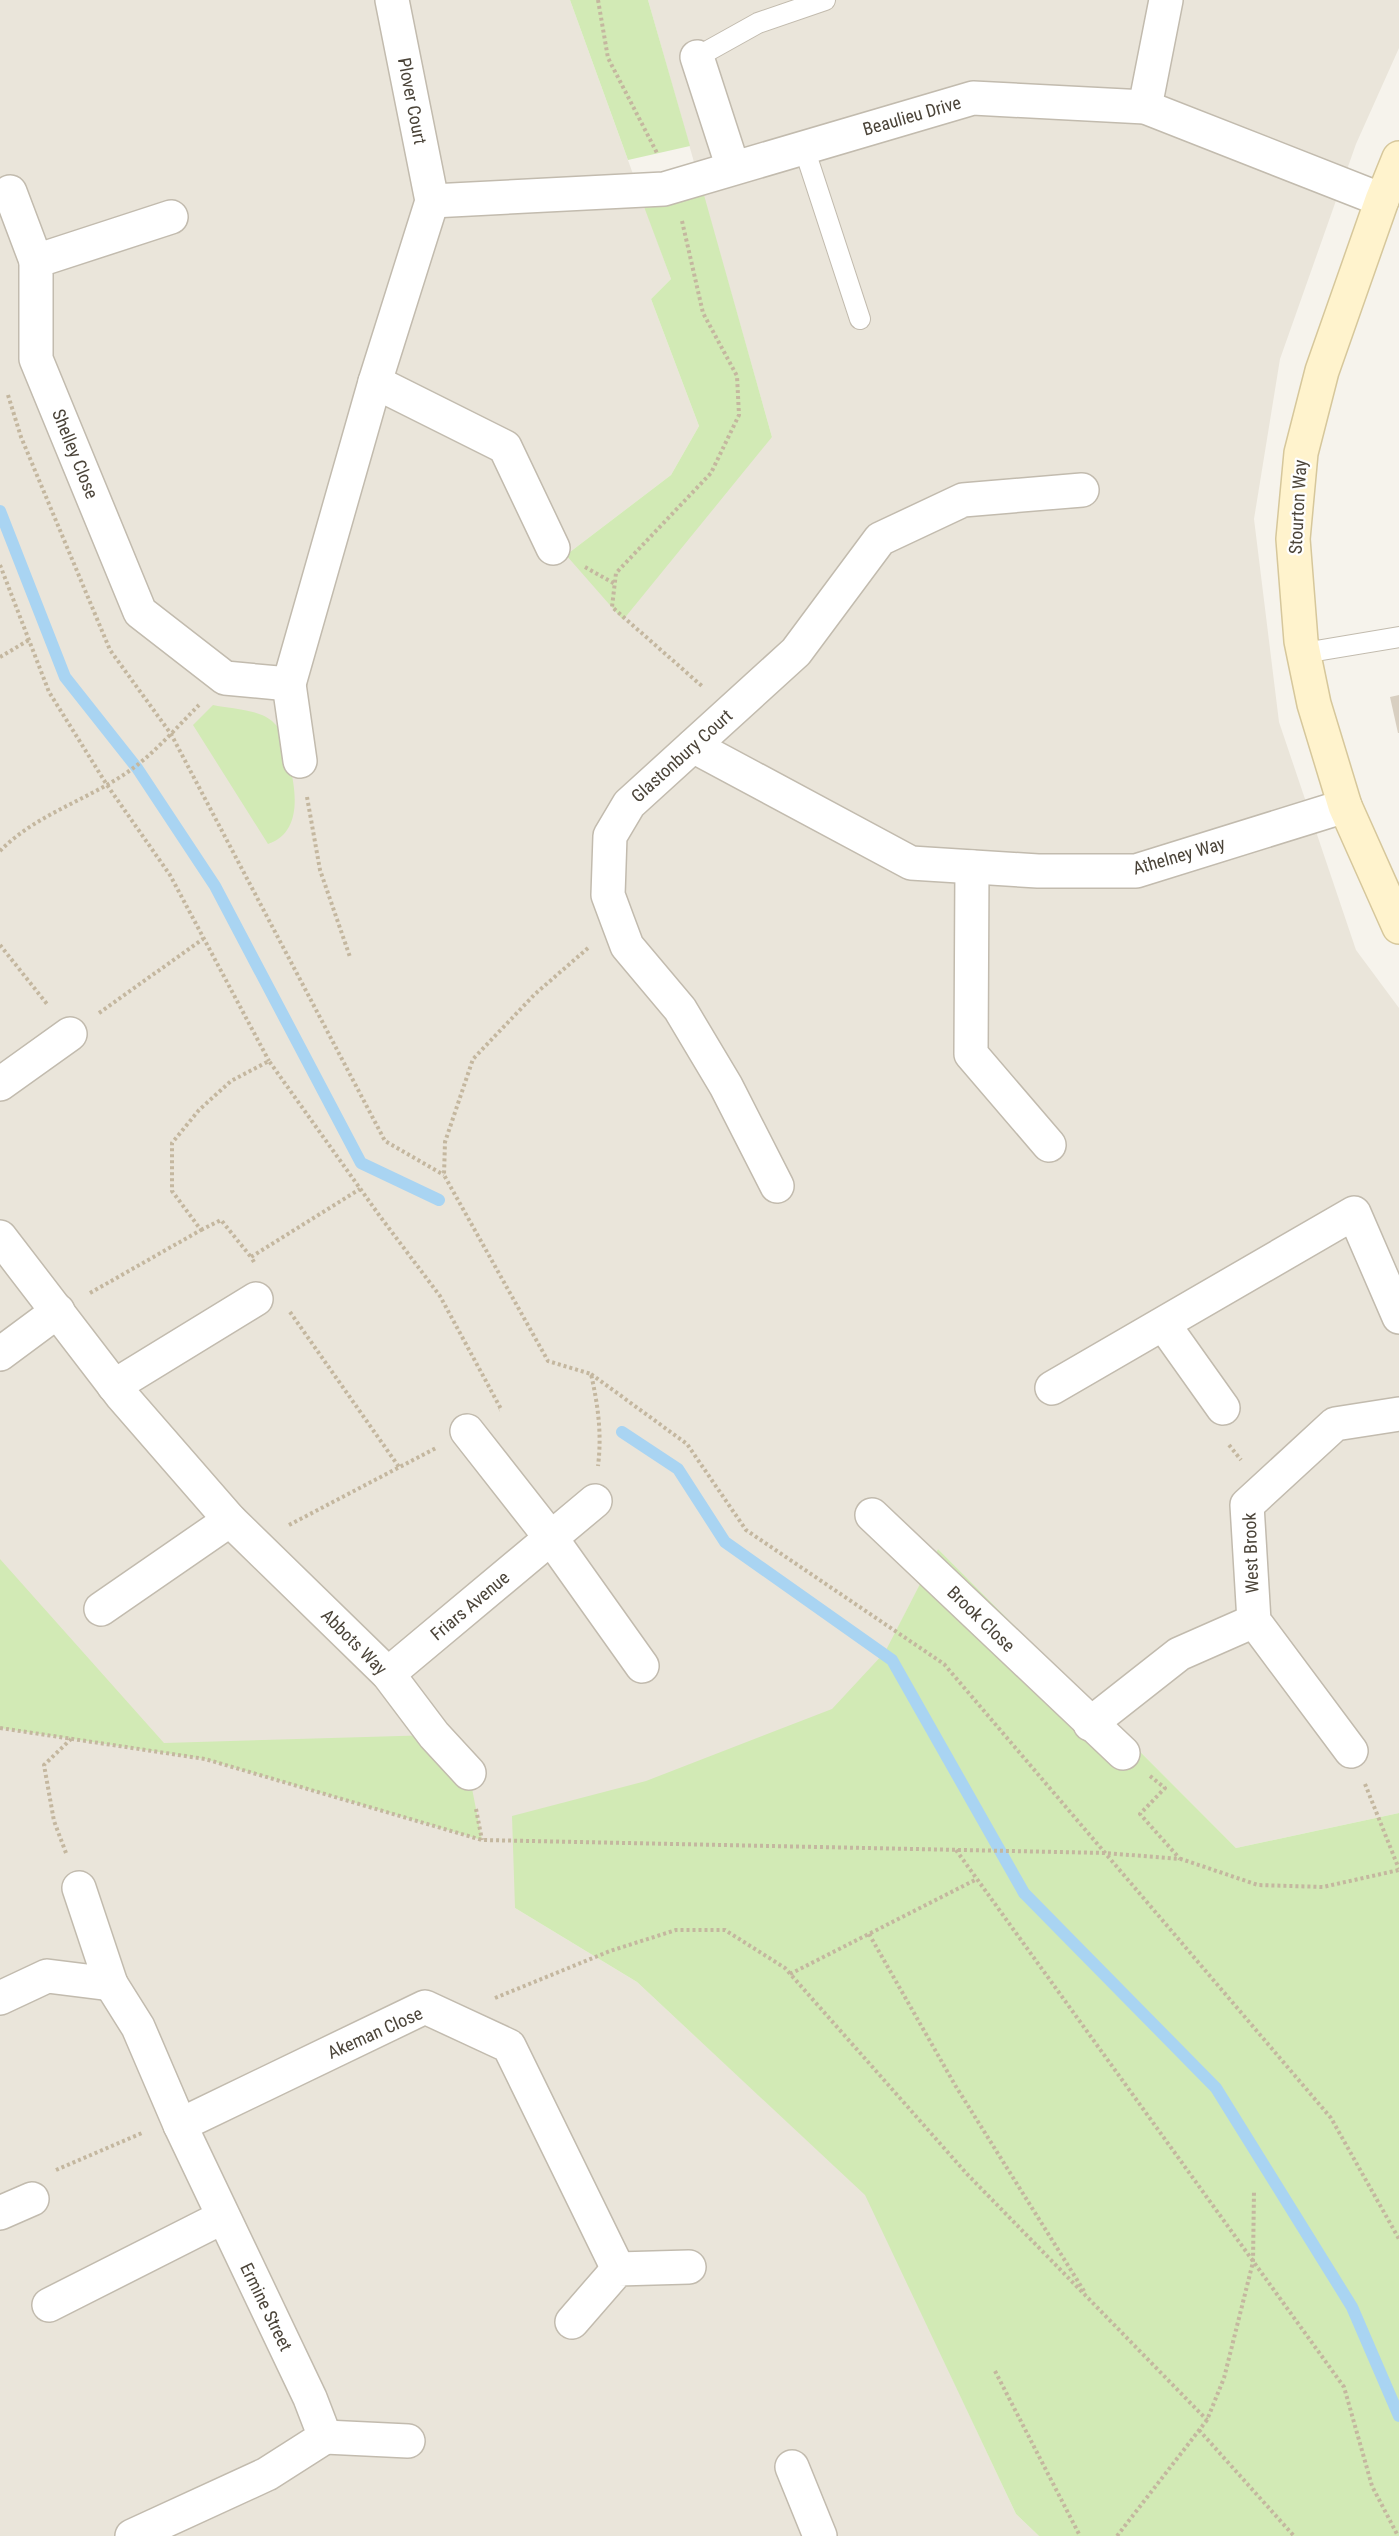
<svg xmlns="http://www.w3.org/2000/svg" width="1399" height="2536" viewBox="0 0 1399 2536" font-family="'Roboto Condensed',sans-serif">
	<rect width="100%" height="100%" fill="#f6f3ec"/>
	<path fill="#eae5da" d="M0 0H570L671 279 651 299 699 426 671 475 566 555 772 437 648 0H1399V48L1356 144 1280 359 1254 519 1279 722 1356 950 1399 1008V1813L1236 1848 938 1549 847 1728 515 1908 637 1982 866 2195 1016 2514 1039 2536H0Z"/>
	<g fill="#d2eab5">
		<path d="M570 0H648L690 146 628 160Z"/>
		<path d="M704 195 772 437 623 620 566 555 671 475 699 426 651 299 671 279 643 204Z"/>
		<path d="M213 705C231 709 261 709 274 723 282 730 283 741 286 752 295 782 306 831 268 844L193 725Z"/>
		<path d="M938 1549 1236 1848 1399 1813V2536H1039L1016 2514 865 2195 637 1982 515 1908 512 1816 646 1781 832 1709 885 1652Z"/>
		<path d="M0 1559 164 1743 434 1735 469 1773 482 1840 205 1759 0 1728Z"/>
	</g>
	<g fill="none" stroke-linecap="round" stroke-linejoin="round">
		<g stroke="#a9d4f2" stroke-width="12">
			<path d="M0 511 65 677 137 768 215 886 361 1163 439 1200"/>
			<path d="M622 1432 678 1469 725 1542 892 1660 1024 1893 1216 2088 1352 2307 1399 2416"/>
		</g>
	</g>
	<path fill="#d8cfc1" d="M1399 695V733H1398L1390 697Z"/>
	<g fill="none" stroke-linecap="round" stroke-linejoin="round">
		<defs>
			<g id="lane">
				<path d="M697 57 758 23 825 0"/>
				<path d="M804 148 860 319"/>
				<path d="M1304 653 1399 637"/>
			</g>
			<g id="street">
				<path d="M697 57 733 168"/>
				<path d="M1145 107 1166 0"/>
				<path d="M10 192 36 261"/>
				<path d="M432 201 664 189 973 98 1145 107 1382 200"/>
				<path d="M171 217 36 261V359L140 612 225 678 289 684 375 382 432 201 392 0"/>
				<path d="M375 382 505 447 553 548"/>
				<path d="M289 684 300 761"/>
				<path d="M693 746 911 863 1038 871H1136L1345 806"/>
				<path d="M972 867 971 1054 1049 1145"/>
				<path d="M0 1084 70 1034"/>
				<path d="M777 1186 726 1086 680 1009 627 946 618 922 608 895 610 836 629 804 796 652 880 539 963 500 1082 490"/>
				<path d="M0 1237 122 1396 230 1520 388 1674 434 1735 469 1773"/>
				<path d="M1164 1325 1223 1408"/>
				<path d="M0 1354 58 1311"/>
				<path d="M114 1386 256 1299"/>
				<path d="M1052 1388 1354 1213 1399 1317"/>
				<path d="M467 1431 551 1538 642 1666"/>
				<path d="M872 1515 1123 1753"/>
				<path d="M101 1609 230 1520"/>
				<path d="M388 1674 595 1501"/>
				<path d="M1090 1724 1179 1654 1254 1621"/>
				<path d="M1351 1751 1254 1621 1247 1505 1335 1424 1399 1414"/>
				<path d="M111 1984 138 2027 180 2125 310 2398 325 2437 267 2474 132 2536"/>
				<path d="M0 1998 47 1976 111 1984 79 1888"/>
				<path d="M180 2125 425 2007 509 2046 618 2269"/>
				<path d="M0 2213 32 2199"/>
				<path d="M49 2305 223 2217"/>
				<path d="M572 2322 618 2269 689 2267"/>
				<path d="M325 2437 408 2441"/>
				<path d="M792 2467 820 2536"/>
			</g>
			<path id="secondary" d="M1399 158 1382 200 1322 371 1301 453 1293 539 1301 641 1314 704 1345 806 1399 927"/>
		</defs>
		<use href="#lane" stroke="#c2bbae" stroke-width="22"/>
		<use href="#street" stroke="#c2bbae" stroke-width="36"/>
		<use href="#secondary" stroke="#d6c79b" stroke-width="36"/>
		<g stroke="#c4b79f" stroke-width="4" stroke-dasharray="3 3" stroke-linecap="butt">
			<path d="M598 0 608 58 657 153"/>
			<path d="M682 221 703 313 737 376 739 415 711 473 616 573 612 607 703 687"/>
			<path d="M8 395 21 437 110 650 171 734 385 1141 444 1175"/>
			<path d="M0 565 49 692 107 785 170 875 269 1061"/>
			<path d="M585 567 615 584"/>
			<path d="M0 657 29 640"/>
			<path d="M307 797 320 870 350 957"/>
			<path d="M0 851C32 818 78 803 117 779 149 760 173 731 199 705"/>
			<path d="M0 945 47 1004"/>
			<path d="M588 948 535 994 473 1059 445 1142 444 1175 548 1361 591 1374C598 1405 602 1434 598 1466"/>
			<path d="M99 1013 203 939"/>
			<path d="M201 1230 221 1220 251 1257"/>
			<path d="M254 1262 251 1257 360 1189"/>
			<path d="M90 1293 201 1230 172 1191V1143L199 1110 231 1081 269 1061 379 1215 440 1296 501 1409 499 1410"/>
			<path d="M290 1312 399 1467"/>
			<path d="M591 1374 687 1444 746 1530 944 1664 1331 2118 1399 2239"/>
			<path d="M1229 1445 1241 1460"/>
			<path d="M289 1525 436 1448"/>
			<path d="M0 1728 205 1759 482 1840 1105 1853 1181 1859 1258 1885 1323 1887 1399 1870"/>
			<path d="M1150 1776 1165 1788 1140 1814 1180 1859"/>
			<path d="M1365 1784 1399 1869"/>
			<path d="M476 1809 482 1840"/>
			<path d="M956 1850 1344 2387 1372 2486 1398 2536"/>
			<path d="M66 1853 54 1821 44 1765 71 1739"/>
			<path d="M869 1934 955 2085 1084 2291"/>
			<path d="M790 1974 977 1879"/>
			<path d="M495 1998 610 1951 676 1930H725L785 1968 967 2174 1207 2420"/>
			<path d="M56 2170 142 2133"/>
			<path d="M995 2371 1080 2536"/>
			<path d="M1199 2430 1294 2536"/>
			<path d="M1117 2536 1207 2420 1224 2378 1253 2262 1254 2190"/>
		</g>
		<use href="#lane" stroke="#fff" stroke-width="20"/>
		<use href="#street" stroke="#fff" stroke-width="33"/>
		<use href="#secondary" stroke="#fff3cd" stroke-width="33"/>
	</g>
	<g text-anchor="middle" stroke-width="4.5" stroke-linejoin="round" paint-order="stroke">
		<g font-size="18" fill="#4b4439" stroke="#fff">
			<text transform="translate(412 101) rotate(79)" y="6">Plover Court</text>
			<text transform="translate(912 116) rotate(-16)" y="6">Beaulieu Drive</text>
			<text transform="translate(75 454) rotate(68)" y="6">Shelley Close</text>
			<text transform="translate(1298 507) rotate(-87)" y="6">Stourton Way</text>
			<text transform="translate(682 756) rotate(-42)" y="6">Glastonbury Court</text>
			<text transform="translate(1179 856) rotate(-16)" y="6">Athelney Way</text>
			<text transform="translate(1251 1553) rotate(-92)" y="6">West Brook</text>
			<text transform="translate(470 1606) rotate(-40)" y="6">Friars Avenue</text>
			<text transform="translate(981 1619) rotate(44)" y="6">Brook Close</text>
			<text transform="translate(354 1642) rotate(45)" y="6">Abbots Way</text>
			<text transform="translate(375 2033) rotate(-24)" y="6">Akeman Close</text>
			<text transform="translate(266 2307) rotate(64)" y="6">Ermine Street</text>
		</g>
	</g>
</svg>
